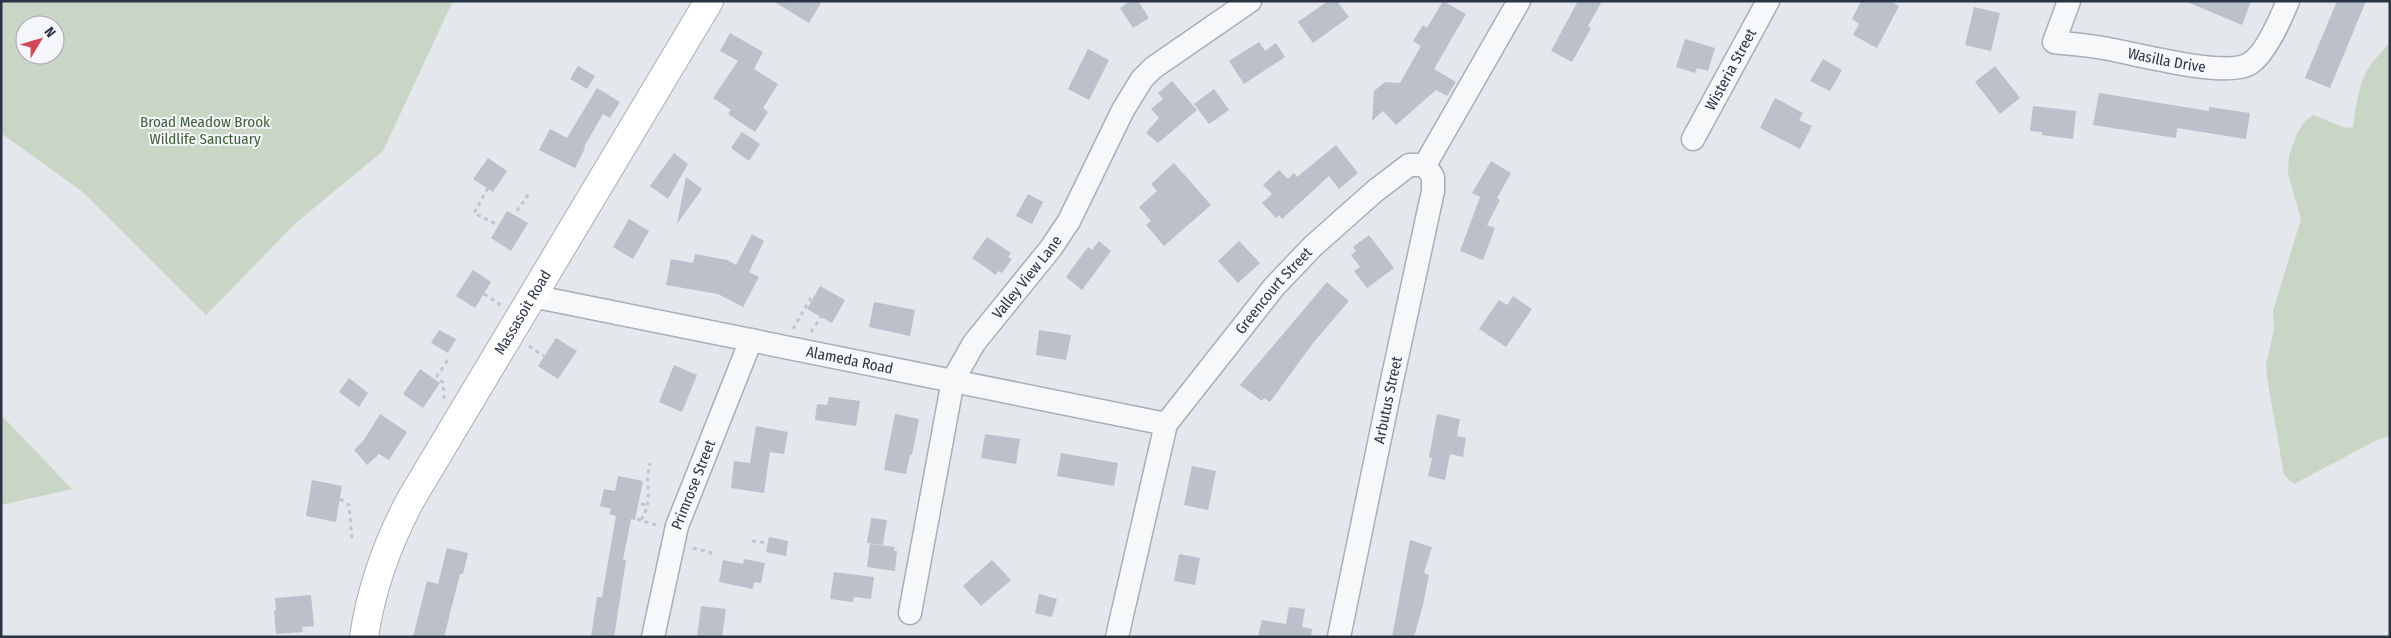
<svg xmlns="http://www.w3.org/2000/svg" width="2391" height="638" viewBox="0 0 2391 638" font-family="'Fira Sans Condensed',sans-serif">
	<rect width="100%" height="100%" fill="#e4e7ec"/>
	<g fill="#c9d6c5" fill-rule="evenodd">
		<path d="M1 1H453L383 151 297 222 206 315 84 193 1 133ZM25 25H55V55H25Z"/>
		<path d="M2390 41V436L2375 441 2294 484 2284 475 2267 377 2266 364 2274 330 2273 311 2301 219 2288 174 2289 155 2296 136 2304 122 2313 115 2346 128 2353 127C2356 107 2358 83 2370 66 2376 57 2384 50 2390 41Z"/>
		<path d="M1 415 72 489 1 505Z"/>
	</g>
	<g fill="#bbc0ca">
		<path d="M773 1H822L809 23Z"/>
		<path d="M1130 1H1138L1149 18 1133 28 1120 8Z"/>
		<path d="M1328 1H1337L1349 17 1313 43 1298 22Z"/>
		<path d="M1443 1 1466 14 1434 69 1456 82 1447 96 1436 90 1396 125 1383 111 1372 121 1374 91 1385 82 1400 83 1421 46 1413 41 1423 25 1427 28Z"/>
		<path d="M1578 1H1602L1588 26 1591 28 1572 62 1551 51Z"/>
		<path d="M1861 1H1891L1899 6 1877 48 1853 35 1859 24 1852 19Z"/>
		<path d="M2185 1H2251L2242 25Z"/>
		<path d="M2337 1H2366L2330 88 2305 78Z"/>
		<path d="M1974 7 2000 13 1991 51 1965 45Z"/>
		<path d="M730 33 763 52 754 69 778 84 763 108 768 112 755 132 728 114 731 110 713 98 738 61 720 51Z"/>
		<path d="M1685 39 1715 48 1708 71 1697 68 1695 73 1676 67Z"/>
		<path d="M1259 42 1265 51 1276 43 1285 57 1244 84 1229 61Z"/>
		<path d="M1088 49 1109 60 1089 100 1068 89Z"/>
		<path d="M1823 59 1842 70 1830 91 1810 81Z"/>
		<path d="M578 66 595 76 587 89 570 79Z"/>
		<path d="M1995 66 2020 98 2000 114 1975 82Z"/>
		<path d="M1172 81 1197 110 1158 143 1146 133 1159 118 1151 109 1163 99 1158 93Z"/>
		<path d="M597 88 620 102 610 118 603 114 584 147 585 148 575 168 539 150 550 129 567 138Z"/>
		<path d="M1214 89 1229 110 1209 124 1194 104Z"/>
		<path d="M2099 93 2209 111V107L2250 113 2246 139 2177 128 2176 138 2093 125Z"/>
		<path d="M1775 98 1803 113 1799 120 1812 126 1800 149 1760 128Z"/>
		<path d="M2033 106 2076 111 2073 139 2042 135V132L2030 131Z"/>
		<path d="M742 132 760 144 749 161 731 148Z"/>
		<path d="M1336 145 1358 173 1339 189 1329 176 1282 219 1279 215 1276 218 1262 203 1272 194 1263 185 1279 170 1288 179 1294 173 1297 177Z"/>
		<path d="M674 153 688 164 668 199 650 186Z"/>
		<path d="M488 158 507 171 493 192 473 179Z"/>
		<path d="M1491 161 1511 173 1497 198 1500 200 1487 225 1495 228 1483 260 1460 251 1480 197 1472 193Z"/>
		<path d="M1174 163 1211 205 1164 246 1146 225 1151 221 1139 207 1157 191 1151 184Z"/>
		<path d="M686 177 702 189 677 224Z"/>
		<path d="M1028 194 1043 202 1032 224 1016 216Z"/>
		<path d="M507 211 528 223 511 251 491 238Z"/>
		<path d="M629 219 649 231 633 259 613 247Z"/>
		<path d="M752 234 764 241 749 272 759 277 743 307 718 294 666 285 671 259 693 263 695 254 727 260 736 265Z"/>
		<path d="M1369 235 1394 268 1367 288 1354 271 1360 267 1351 255 1356 251 1353 247Z"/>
		<path d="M987 237 1011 253 1008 257 1012 259 1002 273 998 271 996 275 972 258Z"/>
		<path d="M1099 241 1111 251 1082 290 1066 277 1088 247 1092 250Z"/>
		<path d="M1239 241 1260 263 1238 283 1218 261Z"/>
		<path d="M473 270 491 282 475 308 456 296Z"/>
		<path d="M1327 282 1349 301 1313 343 1270 402 1264 398 1262 401 1240 385Z"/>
		<path d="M820 286 845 300 832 323 807 309Z"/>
		<path d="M1513 296 1532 309 1506 347 1479 329 1499 300 1507 305Z"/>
		<path d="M874 302 915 310 910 336 869 327Z"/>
		<path d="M439 330 456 339 448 353 431 343Z"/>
		<path d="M1039 330 1071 335 1066 360 1036 355Z"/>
		<path d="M556 338 577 351 558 379 538 366Z"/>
		<path d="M674 365 697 375 682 412 659 402Z"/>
		<path d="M420 369 440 383 423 408 403 394Z"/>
		<path d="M349 378 368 393 359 407 339 392Z"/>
		<path d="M829 397 860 401 856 426 815 420 817 404 827 405Z"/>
		<path d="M380 414 407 432 389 460 379 454 367 465 354 450 364 440Z"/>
		<path d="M895 414 919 419 912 455H910L906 474 884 470Z"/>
		<path d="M1437 414 1460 419 1457 436 1466 438 1463 457 1450 454 1445 480 1428 476 1432 458 1429 457Z"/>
		<path d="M756 426 788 432 784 454 770 452 764 493 731 488 734 461 750 463Z"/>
		<path d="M985 434 1020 439 1016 464 981 458Z"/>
		<path d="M1061 453 1118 463 1114 486 1057 476Z"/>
		<path d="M1192 466 1216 471 1208 510 1184 505Z"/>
		<path d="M618 476 643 481 635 520 631 519 623 560H626L614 637H591L597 597H602L616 516 609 514 611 509 600 506 604 489 615 491Z"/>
		<path d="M312 480 342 486 336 522 306 516Z"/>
		<path d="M871 518 887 520 883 545 867 543Z"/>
		<path d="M769 537 788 541 786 556 766 552Z"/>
		<path d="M1410 540 1432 547 1424 573 1429 575 1423 605 1414 637H1392Z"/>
		<path d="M870 544 895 547 894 551H897L895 571 867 567Z"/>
		<path d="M447 548 468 553 463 574H460L444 637H413L427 581 438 584Z"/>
		<path d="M1179 554 1200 558 1195 585 1174 581Z"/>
		<path d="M744 559 765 563 761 583 754 582 753 589 719 582 723 560 743 564Z"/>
		<path d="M992 560 1011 580 981 606 963 586Z"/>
		<path d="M834 572 874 577 871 599 854 597 853 602 830 599Z"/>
		<path d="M1039 594 1057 599 1052 617 1035 613Z"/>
		<path d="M311 595 314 626 302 627 303 632 276 634 274 610H276L275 598Z"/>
		<path d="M701 606 726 609 722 637H697Z"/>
		<path d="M1289 607 1305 609 1302 627 1312 629 1311 637H1258L1262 620 1286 624Z"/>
	</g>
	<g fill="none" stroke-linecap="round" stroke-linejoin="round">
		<defs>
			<g id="minor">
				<path id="s1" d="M2069 1 2054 42C2070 44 2087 45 2103 48 2134 53 2221 77 2247 65 2264 58 2281 18 2288 1"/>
				<path id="s2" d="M1693 139 1768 1"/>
				<path id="s3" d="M532 296 1166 424"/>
				<path id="s4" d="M910 613 953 380 974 343 1051 248 1069 221 1123 110 1142 79 1153 68 1250 1"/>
				<path id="s5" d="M653 637 677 526 751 340"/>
				<path id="s6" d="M1117 637 1166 424 1274 287 1313 246 1375 191 1409 165H1425L1519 1"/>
				<path id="s7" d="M1339 637 1391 385 1433 191V177L1425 165"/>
			</g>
			<g id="secondary">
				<path id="s8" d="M364 637C371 589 388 542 411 499L709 1"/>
			</g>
		</defs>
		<use href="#minor" stroke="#a9aeb7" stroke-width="25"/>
		<use href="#secondary" stroke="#a9aeb7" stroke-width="30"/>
		<g stroke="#c2c5cb" stroke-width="3" stroke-dasharray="4 4" stroke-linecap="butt">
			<path d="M488 188 474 213 498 225"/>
			<path d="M517 211 530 192"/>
			<path d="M484 294 502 306"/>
			<path d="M793 329 813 294"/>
			<path d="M811 332 821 317"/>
			<path d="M529 346 544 356"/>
			<path d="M444 399 443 383 437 376 449 358"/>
			<path d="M340 499 349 505 352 539"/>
			<path d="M641 504 649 505"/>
			<path d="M637 519 656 525"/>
			<path d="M641 520C654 501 644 483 650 463"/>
			<path d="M752 541 768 543"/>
			<path d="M693 548 715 554"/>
		</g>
		<use href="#minor" stroke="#f7f8fa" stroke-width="22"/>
		<use href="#secondary" stroke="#fff" stroke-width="28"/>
	</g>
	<g text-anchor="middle" stroke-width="4" stroke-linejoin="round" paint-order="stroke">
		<g font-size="15" fill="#2b3445" stroke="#f4f6f9">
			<text dy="5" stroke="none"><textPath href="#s1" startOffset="158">Wasilla Drive</textPath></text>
			<text dy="5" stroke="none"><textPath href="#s2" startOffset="79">Wisteria Street</textPath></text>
			<text dy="5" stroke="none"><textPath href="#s4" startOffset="364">Valley View Lane</textPath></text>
			<text dy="5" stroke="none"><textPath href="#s6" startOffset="390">Greencourt Street</textPath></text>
			<text dy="5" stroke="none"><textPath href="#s8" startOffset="364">Massasoit Road</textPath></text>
			<text dy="5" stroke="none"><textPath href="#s3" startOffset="324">Alameda Road</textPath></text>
			<text dy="5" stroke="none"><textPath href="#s7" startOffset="242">Arbutus Street</textPath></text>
			<text dy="5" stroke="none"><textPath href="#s5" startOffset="158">Primrose Street</textPath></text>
		</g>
		<g font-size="15" fill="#3f6138" stroke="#f4f6f9">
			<text x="205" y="127">Broad Meadow Brook<tspan x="205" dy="17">Wildlife Sanctuary</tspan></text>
		</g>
	</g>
	<rect width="2391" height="638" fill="none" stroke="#2b3445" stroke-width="5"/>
	<g transform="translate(40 40) rotate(52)"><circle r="24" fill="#f4f6f9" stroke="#a4a8b1"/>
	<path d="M0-4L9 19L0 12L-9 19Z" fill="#d1495b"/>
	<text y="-8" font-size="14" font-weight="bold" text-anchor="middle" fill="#2b3445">N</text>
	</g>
</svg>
